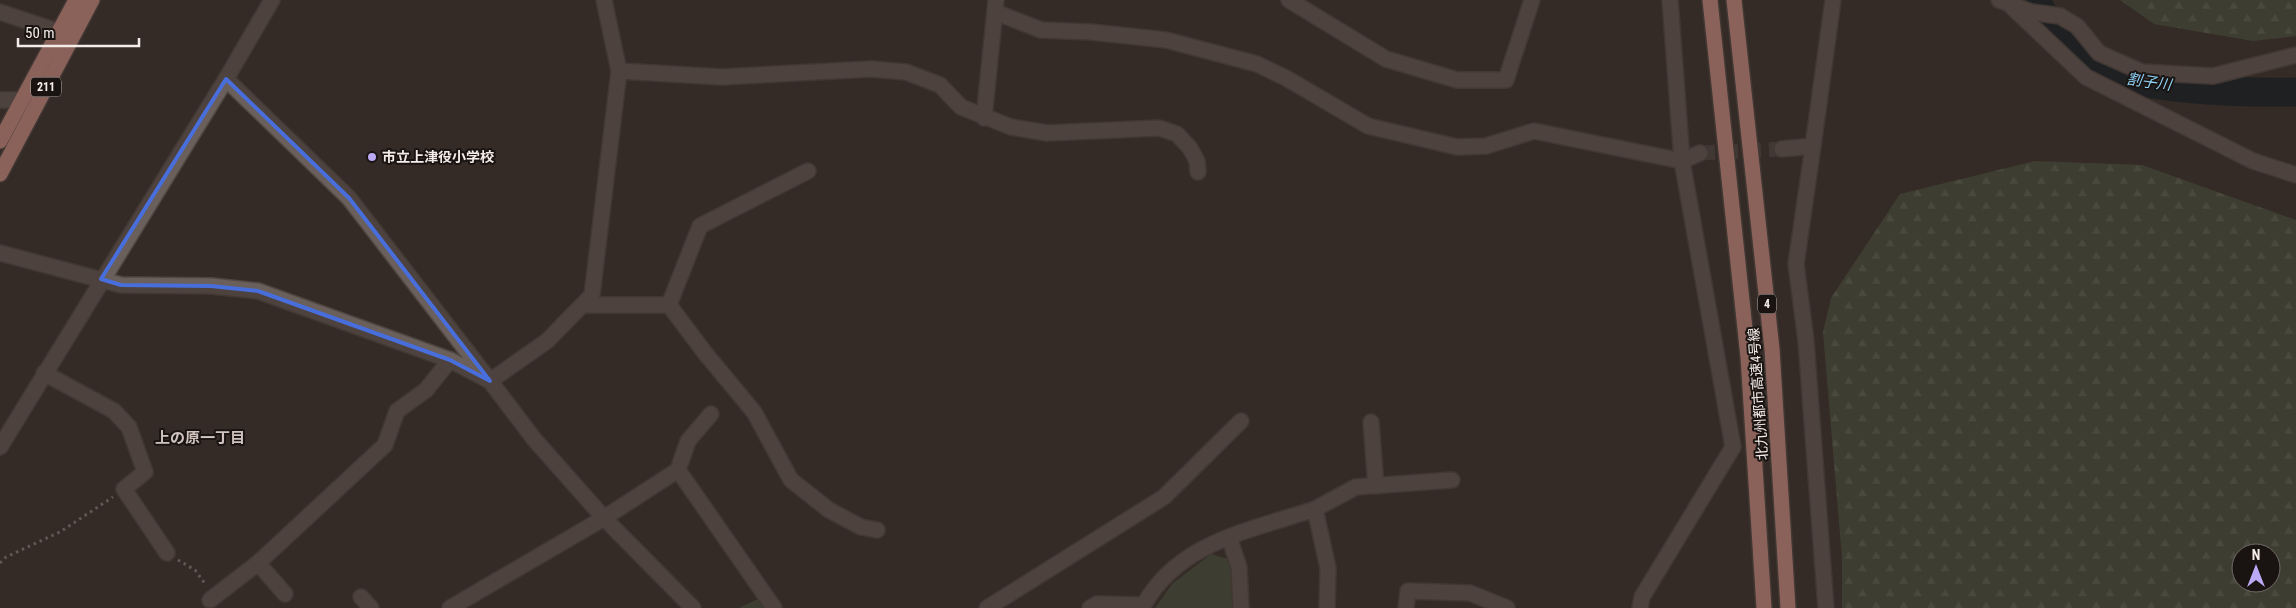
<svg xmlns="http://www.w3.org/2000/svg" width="2296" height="608" viewBox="0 0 2296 608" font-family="'Roboto Condensed','Noto Sans JP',sans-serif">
	<defs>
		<pattern id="forest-firs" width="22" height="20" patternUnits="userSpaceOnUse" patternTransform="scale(1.25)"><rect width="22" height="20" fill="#47583e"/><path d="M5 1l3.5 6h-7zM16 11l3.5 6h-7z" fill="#62705a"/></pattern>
	</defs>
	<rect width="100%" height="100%" fill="#342a26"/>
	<g fill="url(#forest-firs)" fill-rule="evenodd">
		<path d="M2120 0H2296V36L2253 41 2154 24Z"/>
		<path d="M2035 161 2142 165 2296 220V608H1842V558L1823 332 1831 298 1900 194ZM2241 553H2271V583H2241Z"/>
	</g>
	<g fill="#47583e">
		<path d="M1211 554 1231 560 1235 608H1155L1172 584Z"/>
		<path d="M758 599 765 608H739Z"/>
	</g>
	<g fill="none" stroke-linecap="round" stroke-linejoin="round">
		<path stroke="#04161e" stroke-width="29" d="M2035 0C2048 23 2064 45 2086 62 2125 91 2246 93 2296 92"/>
		<path stroke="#514743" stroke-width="15" stroke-dasharray="15 8" stroke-linecap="butt" d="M1700 153 1782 149"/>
		<defs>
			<g id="minor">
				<path d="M1289 0 1386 59 1457 80H1506L1532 0"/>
				<path d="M1999 0 2031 12 2060 16 2077 26 2099 53 2142 72 2213 76 2296 55"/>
				<path d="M2011 6 2086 77 2253 161 2296 175"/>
				<path d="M0 12 60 32"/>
				<path d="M995 12 1041 30 1091 32 1166 40 1257 64 1286 78 1368 126 1457 147 1486 146 1534 131 1682 161 1700 153"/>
				<path d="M619 71 722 77 871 69 906 72 940 85 961 107 1011 127 1047 133 1159 128 1177 134 1190 148 1197 161 1198 172"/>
				<path d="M226 79 349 198 490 381 547 341 592 295 619 71 604 0"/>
				<path d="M0 100H22L33 103"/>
				<path d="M984 118 996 0"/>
				<path d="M1813 146 1796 264 1806 341 1826 608"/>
				<path d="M1782 149 1813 146 1833 0"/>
				<path d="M0 253 121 285 211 286 258 291 450 360 490 381 534 439 604 518 693 608"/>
				<path d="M584 305H669L705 353 754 412 791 480 829 510 861 527 877 530"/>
				<path d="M669 305 700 226 808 171"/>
				<path d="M44 373 114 411 129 427 145 472 124 489 167 553"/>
				<path d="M1371 422 1376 486"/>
				<path d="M0 447 226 79 272 0"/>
				<path d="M678 470 688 441 711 414"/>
				<path d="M1315 509 1356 487 1452 480"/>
				<path d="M1229 537 1239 567 1241 608"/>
				<path d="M258 563 285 594"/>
				<path d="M361 597 371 608"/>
				<path d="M210 600 258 563 385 445 397 411 426 390 450 360"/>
				<path d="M450 608 604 518 678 470 774 608"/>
				<path d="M987 608 1164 497 1241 421"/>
				<path d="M1090 608 1097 604 1143 605"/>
				<path d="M1142 608C1177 542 1249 531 1315 509L1328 568 1327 608"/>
				<path d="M1406 608 1408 591 1470 593 1507 608"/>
				<path d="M1640 608 1642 597 1733 447 1682 161 1670 0"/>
			</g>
			<g id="highway">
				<path d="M1710 0 1748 357 1764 608"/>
				<path d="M1734 0 1772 349 1788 608"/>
				<path d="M0 141 76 0"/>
				<path d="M0 174 92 0"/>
			</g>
		</defs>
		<use href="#minor" stroke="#504743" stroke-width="18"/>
		<use href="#highway" stroke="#504743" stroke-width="18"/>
		<g stroke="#99908d" stroke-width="3" stroke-dasharray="2.5 4" stroke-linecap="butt">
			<path d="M178 560 195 570 206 585"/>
			<path d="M0 563 6 557 60 532 113 497"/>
		</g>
		<use href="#minor" stroke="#6a5f5a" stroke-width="15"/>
		<use href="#highway" stroke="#f2a698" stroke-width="15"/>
	</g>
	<path d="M0 0H2296V608H0ZM226 79 349 198 490 381 450 360 258 291 211 286 121 285 101 279Z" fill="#342a26" fill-opacity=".55" fill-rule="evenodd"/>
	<path fill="none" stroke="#486edb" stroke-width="4" stroke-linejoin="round" d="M226 79 349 198 490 381 450 360 258 291 211 286 121 285 101 279Z"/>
	<circle fill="#bbaaf6" stroke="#191412" stroke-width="2" cx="372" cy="157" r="5"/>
	<g text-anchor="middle" stroke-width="4" stroke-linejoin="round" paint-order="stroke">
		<g fill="#191412" stroke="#b2aba8" stroke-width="1">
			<rect x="31" y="77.5" width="30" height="19" rx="4"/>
			<rect x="1758" y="294.5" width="18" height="19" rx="4"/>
		</g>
		<g font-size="12" font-weight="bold" fill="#f3ece9">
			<text x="46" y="91">211</text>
			<text x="1767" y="308">4</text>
		</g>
		<g font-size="14" font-weight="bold" fill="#f3ece9" stroke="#191412" text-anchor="start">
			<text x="382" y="162">市立上津役小学校</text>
		</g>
		<g font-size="14" fill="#f3ece9" stroke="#191412">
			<text transform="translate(1758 394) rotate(-94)" y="5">北九州都市高速4号線</text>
		</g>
		<g font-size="15" font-style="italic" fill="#8ed2f6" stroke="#191412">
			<text transform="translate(2149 82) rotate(8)" y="5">割子川</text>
		</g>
		<g font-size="15" font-weight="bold" fill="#d0c3bd" stroke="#191412">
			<text x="200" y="443">上の原一丁目</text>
		</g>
	</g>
	<g transform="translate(2256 568)"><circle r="24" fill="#191412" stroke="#706a68"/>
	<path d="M0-4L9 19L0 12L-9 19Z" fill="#bbaaf6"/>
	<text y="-8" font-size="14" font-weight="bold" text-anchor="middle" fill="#f3ece9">N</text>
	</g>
	<path d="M18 38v8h121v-8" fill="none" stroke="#f3ece9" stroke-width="2.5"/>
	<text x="25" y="38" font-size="15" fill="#f3ece9" stroke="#191412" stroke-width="4" paint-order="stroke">50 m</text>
</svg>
